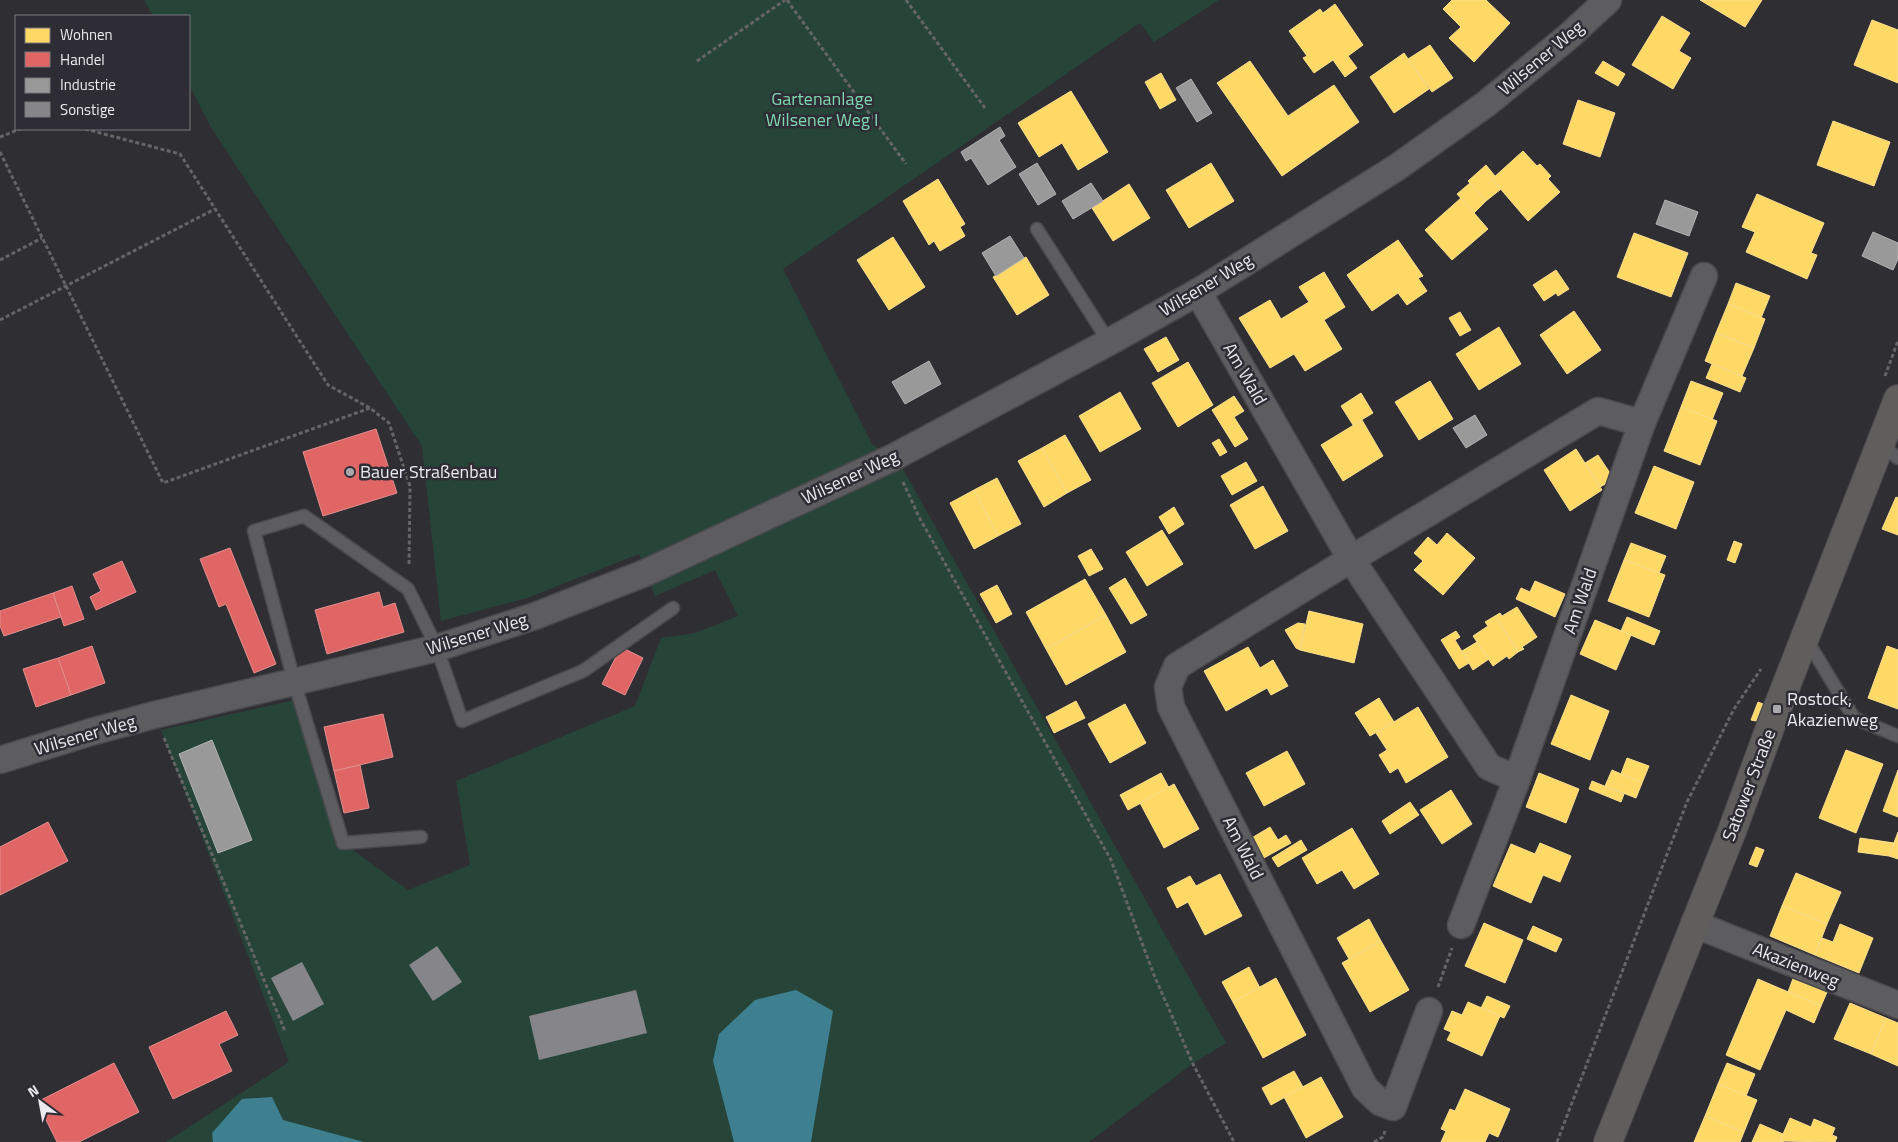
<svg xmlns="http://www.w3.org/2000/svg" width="1898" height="1142" viewBox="0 0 1898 1142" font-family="'Titillium Web',sans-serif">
	<rect width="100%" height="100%" fill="#2f2e32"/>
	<path fill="#264538" d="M144 0H1219L1154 42 1140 23 783 269 872 444 900 464 1226 1043 1192 1064 1089 1142H166L289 1062 161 730 299 699 343 843 408 890 470 865 456 781 635 706 661 638 695 633 738 616 715 570 655 596 639 554 527 598 441 621 422 446 212 129 189 85V16H153Z"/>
	<g fill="#3e808f">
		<path d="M796 990 833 1011 811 1142H734L713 1061 719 1034 755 1000Z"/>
		<path d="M272 1097 283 1120 364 1142H213L212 1133 242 1099Z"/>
	</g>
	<g fill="#ffd966" stroke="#f9de8f">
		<path d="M1452 0H1486L1510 23 1474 62 1449 38 1461 27 1443 9Z"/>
		<path d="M1700 0H1762L1745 27Z"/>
		<path d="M1335 4 1363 45 1348 56 1357 68 1345 77 1333 60 1314 73 1303 58 1307 56 1289 31 1320 9 1323 13Z"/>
		<path d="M1662 16 1690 33 1679 51 1691 58 1673 89 1632 65Z"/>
		<path d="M1872 20 1898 30V83L1854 65Z"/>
		<path d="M1430 45 1453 78 1432 92 1408 59Z"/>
		<path d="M1404 53 1429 89 1394 113 1370 77Z"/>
		<path d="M1250 61 1288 116 1334 85 1359 122 1282 176 1217 83Z"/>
		<path d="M1603 61 1625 74 1618 86 1595 73Z"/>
		<path d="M1161 73 1176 100 1160 109 1145 82Z"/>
		<path d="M1071 91 1108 152 1078 170 1062 143 1039 157 1018 123Z"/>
		<path d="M1578 100 1615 113 1600 157 1563 144Z"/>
		<path d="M1833 121 1890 142 1874 186 1817 165Z"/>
		<path d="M1523 151 1537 166 1540 164 1551 176 1548 179 1560 192 1528 221 1492 179Z"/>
		<path d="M1211 163 1234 201 1189 228 1166 190Z"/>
		<path d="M1486 165 1495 176 1492 179 1501 189 1486 201 1468 181Z"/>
		<path d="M938 179 965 224 960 227 965 236 940 251 934 241 929 245 903 201Z"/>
		<path d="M1470 183 1486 201 1474 213 1457 194Z"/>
		<path d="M1129 184 1150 218 1113 241 1092 208Z"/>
		<path d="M1757 194 1824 223 1811 253 1817 255 1807 279 1746 252 1755 232 1742 227Z"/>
		<path d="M1461 198 1488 229 1452 260 1425 230Z"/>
		<path d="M1634 233 1688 253 1671 297 1617 277Z"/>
		<path d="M893 237 925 287 889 310 857 260Z"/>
		<path d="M1398 240 1423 276 1418 278 1427 291 1407 305 1398 293 1372 311 1347 275Z"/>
		<path d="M1026 257 1049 295 1017 315 993 277Z"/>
		<path d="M1556 270 1569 289 1558 296 1556 293 1544 301 1533 285Z"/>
		<path d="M1324 272 1345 307 1324 320 1342 349 1305 371 1294 354 1270 368 1239 318 1270 300 1281 319 1309 302 1299 287Z"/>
		<path d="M1736 283 1770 296 1761 318 1728 304Z"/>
		<path d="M1728 304 1765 319 1754 348 1716 333Z"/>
		<path d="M1574 311 1601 350 1567 374 1540 335Z"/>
		<path d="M1460 312 1471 330 1460 336 1449 318Z"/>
		<path d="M1499 327 1521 364 1479 390 1456 354Z"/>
		<path d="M1716 333 1754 348 1742 376 1705 361Z"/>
		<path d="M1166 337 1179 360 1158 372 1144 349Z"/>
		<path d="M1188 362 1213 405 1178 427 1152 383Z"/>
		<path d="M1712 364 1746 378 1740 392 1706 378Z"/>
		<path d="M1430 381 1453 419 1419 440 1395 402Z"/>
		<path d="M1691 381 1723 393 1712 420 1681 407Z"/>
		<path d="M1120 392 1141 429 1100 452 1079 416Z"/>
		<path d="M1361 393 1373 413 1353 425 1341 406Z"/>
		<path d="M1234 396 1244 411 1234 417 1248 439 1235 447 1212 410Z"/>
		<path d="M1681 407 1717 421 1700 465 1664 451Z"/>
		<path d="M1362 420 1383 456 1343 481 1321 445Z"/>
		<path d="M1065 435 1091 480 1067 493 1042 448Z"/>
		<path d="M1219 439 1227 452 1220 456 1212 443Z"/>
		<path d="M1042 448 1067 493 1044 507 1018 461Z"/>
		<path d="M1576 449 1602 490 1570 511 1544 470Z"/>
		<path d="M1598 455 1614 479 1600 487 1585 463Z"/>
		<path d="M1246 462 1257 481 1232 495 1221 476Z"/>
		<path d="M1654 466 1694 482 1676 529 1635 513Z"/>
		<path d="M997 478 1021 524 998 536 974 490Z"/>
		<path d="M1263 486 1288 531 1255 549 1230 505Z"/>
		<path d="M974 490 998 536 974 549 950 503Z"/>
		<path d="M1896 497 1898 498V535L1882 529Z"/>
		<path d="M1174 507 1184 524 1169 534 1159 517Z"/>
		<path d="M1162 530 1183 564 1147 586 1126 552Z"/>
		<path d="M1447 533 1475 558 1443 595 1414 570 1423 561 1414 553 1428 537 1437 545Z"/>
		<path d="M1734 541 1742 544 1735 563 1727 560Z"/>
		<path d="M1631 543 1666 556 1659 573 1624 560Z"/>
		<path d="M1091 549 1103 569 1089 576 1078 556Z"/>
		<path d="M1624 560 1665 575 1649 617 1608 601Z"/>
		<path d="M1125 578 1147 615 1131 624 1109 588Z"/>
		<path d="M1085 579 1106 615 1046 649 1026 612Z"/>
		<path d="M1535 581 1565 594 1555 617 1516 599 1521 588 1530 592Z"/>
		<path d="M997 585 1012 614 996 623 980 594Z"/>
		<path d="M1517 607 1537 637 1522 647 1524 649 1518 652 1495 616 1500 613 1502 616Z"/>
		<path d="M1309 611 1363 624 1354 663 1300 650Z"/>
		<path d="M1106 615 1126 652 1066 685 1046 649Z"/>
		<path d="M1495 616 1518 652 1509 659 1507 656 1493 666 1473 636 1488 626 1485 622Z"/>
		<path d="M1627 617 1660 631 1654 645 1621 631Z"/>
		<path d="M1595 620 1631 635 1616 670 1580 654Z"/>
		<path d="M1298 623 1305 624 1300 650 1296 648 1285 630Z"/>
		<path d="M1456 631 1460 637 1455 640 1469 663 1459 669 1441 640Z"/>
		<path d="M1477 642 1489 659 1473 670 1462 651Z"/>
		<path d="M1887 646 1898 650V709L1868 698Z"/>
		<path d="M1248 647 1260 668 1273 660 1288 686 1271 695 1267 688 1226 711 1204 671Z"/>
		<path d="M1571 695 1609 711 1590 760 1551 744Z"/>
		<path d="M1379 698 1394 722 1370 736 1355 713Z"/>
		<path d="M1076 701 1085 718 1054 733 1046 717Z"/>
		<path d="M1758 702 1763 704 1756 721 1751 720Z"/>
		<path d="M1125 704 1146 743 1110 763 1088 724Z"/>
		<path d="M1418 707 1448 757 1406 783 1398 768 1390 773 1379 755 1387 750 1376 733Z"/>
		<path d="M1846 750 1883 764 1856 833 1819 818Z"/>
		<path d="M1287 751 1305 784 1264 806 1246 773Z"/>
		<path d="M1627 758 1649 766 1642 783 1621 774Z"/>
		<path d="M1612 770 1642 783 1636 798 1605 786Z"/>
		<path d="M1898 770V817L1883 811Z"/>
		<path d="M1161 773 1169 788 1128 810 1120 795Z"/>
		<path d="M1539 773 1579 789 1566 823 1526 807Z"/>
		<path d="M1592 781 1624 794 1621 802 1589 789Z"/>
		<path d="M1174 784 1199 829 1164 848 1140 803Z"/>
		<path d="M1451 790 1472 824 1442 844 1420 810Z"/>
		<path d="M1410 802 1419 815 1390 834 1382 821Z"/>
		<path d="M1270 827 1278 840 1286 835 1291 843 1262 859 1250 839Z"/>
		<path d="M1352 828 1379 874 1354 889 1342 870 1317 884 1302 858Z"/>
		<path d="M1898 832V859L1889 856Z"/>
		<path d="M1860 838 1894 843 1889 856 1858 852Z"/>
		<path d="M1301 840 1307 850 1278 867 1272 858Z"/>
		<path d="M1540 843 1571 856 1560 882 1543 875 1531 903 1493 886 1511 844 1535 854Z"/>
		<path d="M1756 847 1764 850 1757 867 1749 864Z"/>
		<path d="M1796 873 1841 892 1827 924 1782 906Z"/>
		<path d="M1220 874 1242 916 1205 935 1188 902 1177 908 1167 888 1190 876 1196 886Z"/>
		<path d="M1782 906 1827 924 1815 955 1770 936Z"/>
		<path d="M1369 919 1381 941 1349 959 1337 938Z"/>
		<path d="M1484 923 1523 940 1505 983 1465 966Z"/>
		<path d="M1840 924 1873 938 1859 973 1815 955 1822 938 1833 942Z"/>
		<path d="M1533 926 1562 939 1556 952 1527 939Z"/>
		<path d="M1381 941 1409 990 1370 1012 1342 963Z"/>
		<path d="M1249 967 1260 988 1233 1002 1222 982Z"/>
		<path d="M1794 976 1828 990 1821 1006 1788 992Z"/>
		<path d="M1276 978 1306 1035 1263 1058 1233 1002Z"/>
		<path d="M1758 979 1821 1006 1814 1023 1786 1010 1760 1070 1726 1055Z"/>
		<path d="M1487 996 1510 1006 1504 1018 1481 1008Z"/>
		<path d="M1468 1002 1500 1016 1482 1056 1447 1040 1451 1032 1444 1029 1452 1011 1462 1015Z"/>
		<path d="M1850 1003 1886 1018 1871 1054 1834 1039Z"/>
		<path d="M1886 1018 1898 1023V1066L1871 1054Z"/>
		<path d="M1727 1063 1755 1074 1746 1096 1718 1084Z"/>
		<path d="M1294 1071 1303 1087 1271 1105 1262 1088Z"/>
		<path d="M1321 1077 1343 1117 1306 1138 1284 1097Z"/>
		<path d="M1718 1084 1757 1100 1744 1132 1705 1116Z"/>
		<path d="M1465 1089 1510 1109 1498 1137 1489 1133 1485 1142H1441L1446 1131 1441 1129 1450 1109 1455 1111Z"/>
		<path d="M1705 1116 1744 1132 1740 1142H1694Z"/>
		<path d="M1790 1118 1811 1127 1814 1119 1835 1128 1832 1135 1837 1137 1835 1142 1780 1141Z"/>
		<path d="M1760 1124 1783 1134 1780 1141 1784 1142H1752Z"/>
	</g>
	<g fill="#e06666" stroke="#e38e8f">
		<path d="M376 429 397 493 323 516 303 452Z"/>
		<path d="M230 548 276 664 254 673 226 604 219 607 200 559Z"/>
		<path d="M122 561 136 592 96 610 90 597 101 591 93 574Z"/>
		<path d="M72 586 84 619 64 626 53 593Z"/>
		<path d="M379 592 383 607 395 603 404 632 327 654 315 610Z"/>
		<path d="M53 593 61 617 4 636 0 626V611Z"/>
		<path d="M92 646 105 683 71 695 58 658Z"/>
		<path d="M621 647 643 658 625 695 602 684Z"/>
		<path d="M58 658 71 695 36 707 23 669Z"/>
		<path d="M383 714 393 757 334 771 324 727Z"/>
		<path d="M360 765 369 808 344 813 334 771Z"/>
		<path d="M48 822 68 861 0 895V847Z"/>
		<path d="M226 1011 238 1035 219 1044 232 1071 173 1099 149 1047Z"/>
		<path d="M114 1063 139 1112 79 1142H57L37 1102Z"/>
	</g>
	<g fill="#999" stroke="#b2b1b3">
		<path d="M1191 79 1212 113 1197 122 1176 88Z"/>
		<path d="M1000 127 1005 136 999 140 1016 167 988 185 971 158 966 161 961 152Z"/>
		<path d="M1037 163 1056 194 1038 205 1019 174Z"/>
		<path d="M1091 183 1103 201 1073 219 1062 201Z"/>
		<path d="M1665 200 1698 212 1689 236 1656 224Z"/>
		<path d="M1873 232 1898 243V259L1893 270 1862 256Z"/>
		<path d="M1010 236 1024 258 996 276 982 253Z"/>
		<path d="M929 361 941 384 905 404 892 382Z"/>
		<path d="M1475 415 1487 435 1466 448 1453 428Z"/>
		<path d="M212 740 252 840 218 853 179 754Z"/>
	</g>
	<g fill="#868589">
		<path d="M437 946 462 982 433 1001 409 965Z"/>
		<path d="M302 962 324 1004 293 1021 271 978Z"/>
		<path d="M636 990 647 1033 539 1060 529 1016Z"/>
	</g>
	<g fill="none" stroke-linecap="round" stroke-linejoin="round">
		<defs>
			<g id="service">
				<path d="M1037 229 1109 342"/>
				<path d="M1880 444 1898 458"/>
				<path d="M1805 637 1854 718 1898 736"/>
				<path d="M421 837 343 843 294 681 254 531 304 516 408 589 437 648 462 721 583 671 673 608"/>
			</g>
			<g id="minor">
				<path d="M1198 292 1351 559 1598 411 1642 423 1704 276"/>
				<path d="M0 760 91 732 154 715 437 648 535 616 645 573 892 458 1109 342 1198 292 1396 168 1486 104 1569 36 1608 0"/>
				<path d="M1694 924 1898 1005"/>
				<path d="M1461 925 1517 779 1642 423"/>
				<path d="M1429 1011 1393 1107 1380 1102 1365 1088 1171 707 1168 687 1177 666 1351 559 1489 767 1517 779"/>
			</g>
			<path id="secondary" d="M1608 1142 1732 831 1777 709 1898 399"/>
		</defs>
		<use href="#service" stroke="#4a494d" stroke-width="15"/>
		<use href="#minor" stroke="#4a494d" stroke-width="29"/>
		<use href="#secondary" stroke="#4a494d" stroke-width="30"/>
		<g stroke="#656467" stroke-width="3" stroke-dasharray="4 2.5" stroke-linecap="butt">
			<path d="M787 0 906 164"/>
			<path d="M906 0 985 108"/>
			<path d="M697 61 785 0"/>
			<path d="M85 129 180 154 328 385 370 408 389 423 410 486 409 566"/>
			<path d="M0 137 20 129"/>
			<path d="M0 152 163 483 370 408"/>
			<path d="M0 260 42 238"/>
			<path d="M0 320 215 209"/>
			<path d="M1885 376 1898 341"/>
			<path d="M903 482 919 517 1111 860 1154 975 1193 1064 1234 1142"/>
			<path d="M164 738 285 1031"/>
			<path d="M1438 987 1452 948"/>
			<path d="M1374 1142 1383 1137 1385 1131"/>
			<path d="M1557 1142 1687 802 1734 709 1761 669"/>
		</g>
		<use href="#service" stroke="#5d5c5f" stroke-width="12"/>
		<use href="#minor" stroke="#5d5c5f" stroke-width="26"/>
		<use href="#secondary" stroke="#5f5e5d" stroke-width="28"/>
	</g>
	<g fill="#a9a8ad" stroke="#2e2c34" stroke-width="2">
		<circle cx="350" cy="472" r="5"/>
		<rect x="1772" y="704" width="10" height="10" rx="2.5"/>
	</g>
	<g text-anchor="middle" stroke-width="5" stroke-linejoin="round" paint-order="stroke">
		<g font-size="18" fill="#ebeaef" stroke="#2e2c34">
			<text transform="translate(1541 58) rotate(-40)" y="6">Wilsener Weg</text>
			<text transform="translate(1206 285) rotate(-31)" y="6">Wilsener Weg</text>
			<text transform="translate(1245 374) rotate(60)" y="6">Am Wald</text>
			<text transform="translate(850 477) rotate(-25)" y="6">Wilsener Weg</text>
			<text transform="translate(1580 601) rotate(-71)" y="6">Am Wald</text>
			<text transform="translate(477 634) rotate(-17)" y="6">Wilsener Weg</text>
			<text transform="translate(85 735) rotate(-16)" y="6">Wilsener Weg</text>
			<text transform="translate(1749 785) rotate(-69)" y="6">Satower Straße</text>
			<text transform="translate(1243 848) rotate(63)" y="6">Am Wald</text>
			<text transform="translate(1796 965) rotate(22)" y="6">Akazienweg</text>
		</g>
		<g font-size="18" fill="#7ed8af" stroke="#2e2c34">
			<text x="822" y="105">Gartenanlage<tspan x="822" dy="21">Wilsener Weg I</tspan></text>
		</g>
		<g font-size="18" fill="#ebeaef" stroke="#2e2c34" text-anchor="start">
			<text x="360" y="478">Bauer Straßenbau</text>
			<text x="1787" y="705">Rostock,<tspan x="1787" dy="21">Akazienweg</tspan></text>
		</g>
	</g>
	<rect x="15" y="15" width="175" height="115" fill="#2e2c34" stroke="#7a787f"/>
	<rect x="25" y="28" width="25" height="15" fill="#ffd966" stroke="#7a787f"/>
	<text x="60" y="40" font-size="15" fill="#ebeaef">Wohnen</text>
	<rect x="25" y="52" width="25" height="15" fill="#e06666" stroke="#7a787f"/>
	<text x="60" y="65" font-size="15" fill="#ebeaef">Handel</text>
	<rect x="25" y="78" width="25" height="15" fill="#999999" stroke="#7a787f"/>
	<text x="60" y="90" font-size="15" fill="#ebeaef">Industrie</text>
	<rect x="25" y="102" width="25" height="15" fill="#868589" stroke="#7a787f"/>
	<text x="60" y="115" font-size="15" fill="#ebeaef">Sonstige</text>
	<g transform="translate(40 1102) rotate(328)" stroke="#2e2c34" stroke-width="4" paint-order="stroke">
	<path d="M0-4L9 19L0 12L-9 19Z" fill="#ebeaef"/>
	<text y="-8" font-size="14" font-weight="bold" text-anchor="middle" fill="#ebeaef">N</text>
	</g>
</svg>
